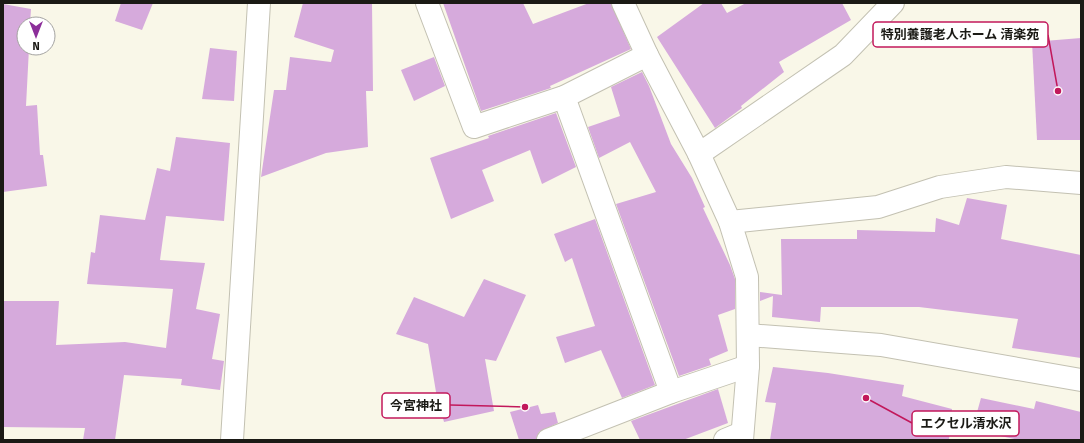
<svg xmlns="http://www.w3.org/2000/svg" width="1084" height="443" viewBox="0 0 1084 443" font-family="'Fira Sans','Noto Sans JP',sans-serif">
	<rect width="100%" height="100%" fill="#f9f7e8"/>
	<g fill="#d6aadc">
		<path d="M121 3H153L142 30 115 21Z"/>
		<path d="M303 3H372L373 91H366L368 147 326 153 261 177 274 90H286L290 57 331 62 334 50 294 37Z"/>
		<path d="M443 3H523L533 24 589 3H611L631 49 550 86 551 88 481 111Z"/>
		<path d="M704 3H721L727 13 746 3H842L851 20 779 62 784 72 741 106 742 108 715 128 657 37Z"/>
		<path d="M3 4 31 9 30 24H24V48H29L26 106 37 105 40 155H43L47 186 3 192Z"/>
		<path d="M1081 38V140H1037L1032 42Z"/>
		<path d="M210 48 237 51 234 101 202 99Z"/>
		<path d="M434 57 445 86 414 101 401 70Z"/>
		<path d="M642 72 649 86 671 144 692 178 705 207 703 208 730 265 735 279V309L718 315 728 351 709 359 711 365 679 376 616 204 656 192 630 142 599 158 588 127 620 116 611 87Z"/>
		<path d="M556 113 576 167 542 184 530 150 482 170 494 201 451 219 430 158 489 138 488 136Z"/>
		<path d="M176 137 230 143 224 221 166 216 160 260 205 263 196 309 220 314 212 359 224 361 220 390 181 385 182 379 124 375 115 440H83L85 428 3 427V301H59L56 345 125 342 166 348 173 289 87 284 91 252 95 253 100 215 145 220 157 168 170 171Z"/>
		<path d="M967 198 1007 205 1001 239 1081 255V358L1012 348 1018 319 919 307H821L820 322 772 317 773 296 760 301V292L782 295 781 239H857V230L935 232 936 218 959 225Z"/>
		<path d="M595 219 655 385 622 398 601 350 565 363 556 337 595 326 572 258 565 262 554 234Z"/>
		<path d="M484 279 526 295 496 361 485 359 494 411 444 422 436 392 428 344 396 334 414 297 464 317Z"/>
		<path d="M773 367 828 373 904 385 902 396 952 409 949 440H770L776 403 765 402Z"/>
		<path d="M718 389 728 423 683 440H640L631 421Z"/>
		<path d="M981 398 1034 409 1036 401 1081 412V440H1019L972 430Z"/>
		<path d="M538 405 541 414 555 412 558 423 539 432 536 440H519L510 412Z"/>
	</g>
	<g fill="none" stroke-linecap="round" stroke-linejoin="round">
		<defs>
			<g id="minor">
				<path d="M427 3 474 127 564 97 647 55"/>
				<path d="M564 97 671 392"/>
				<path d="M699 154 843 55 893 3"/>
				<path d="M748 335 881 345 1081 380"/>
				<path d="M232 440 259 3"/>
				<path d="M548 440 671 392 748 366"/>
				<path d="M725 440 742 433"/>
			</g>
			<g id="tertiary">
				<path d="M623 3 647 55 699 154 730 222 747 277 748 366 742 440"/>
				<path d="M730 222 878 207 940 187 1006 177 1081 183"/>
			</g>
		</defs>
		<use href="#minor" stroke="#c3c1b2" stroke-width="24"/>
		<use href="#tertiary" stroke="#c3c1b2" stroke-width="24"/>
		<use href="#minor" stroke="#fff" stroke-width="22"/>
		<use href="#tertiary" stroke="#fff" stroke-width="22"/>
	</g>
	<path fill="none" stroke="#c2185b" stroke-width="1.5" d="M1058 91L1048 35M525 407L450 405M866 398L912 423"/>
	<g fill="#c2185b" stroke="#fff" stroke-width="1.5">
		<circle cx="1058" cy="91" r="4"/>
		<circle cx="525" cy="407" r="4"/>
		<circle cx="866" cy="398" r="4"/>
	</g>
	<g fill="#fff" stroke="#c2185b" stroke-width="1.5">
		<rect x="873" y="22" width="175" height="25" rx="4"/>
		<rect x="382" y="393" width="68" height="25" rx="4"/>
		<rect x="912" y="411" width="107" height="25" rx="4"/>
	</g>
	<g font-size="13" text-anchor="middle" font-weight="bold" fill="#1b1a15">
		<text x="960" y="39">特別養護老人ホーム 清楽苑</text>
		<text x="416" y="410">今宮神社</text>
		<text x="966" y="428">エクセル清水沢</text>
	</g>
	<rect width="1084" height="443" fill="none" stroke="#1b1a15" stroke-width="8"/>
	<g transform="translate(36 36) rotate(180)"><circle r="19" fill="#ffffff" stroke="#a4a3a1"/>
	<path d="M0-3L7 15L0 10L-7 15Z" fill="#8c2f9a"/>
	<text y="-6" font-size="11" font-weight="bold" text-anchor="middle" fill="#1b1a15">N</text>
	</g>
</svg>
